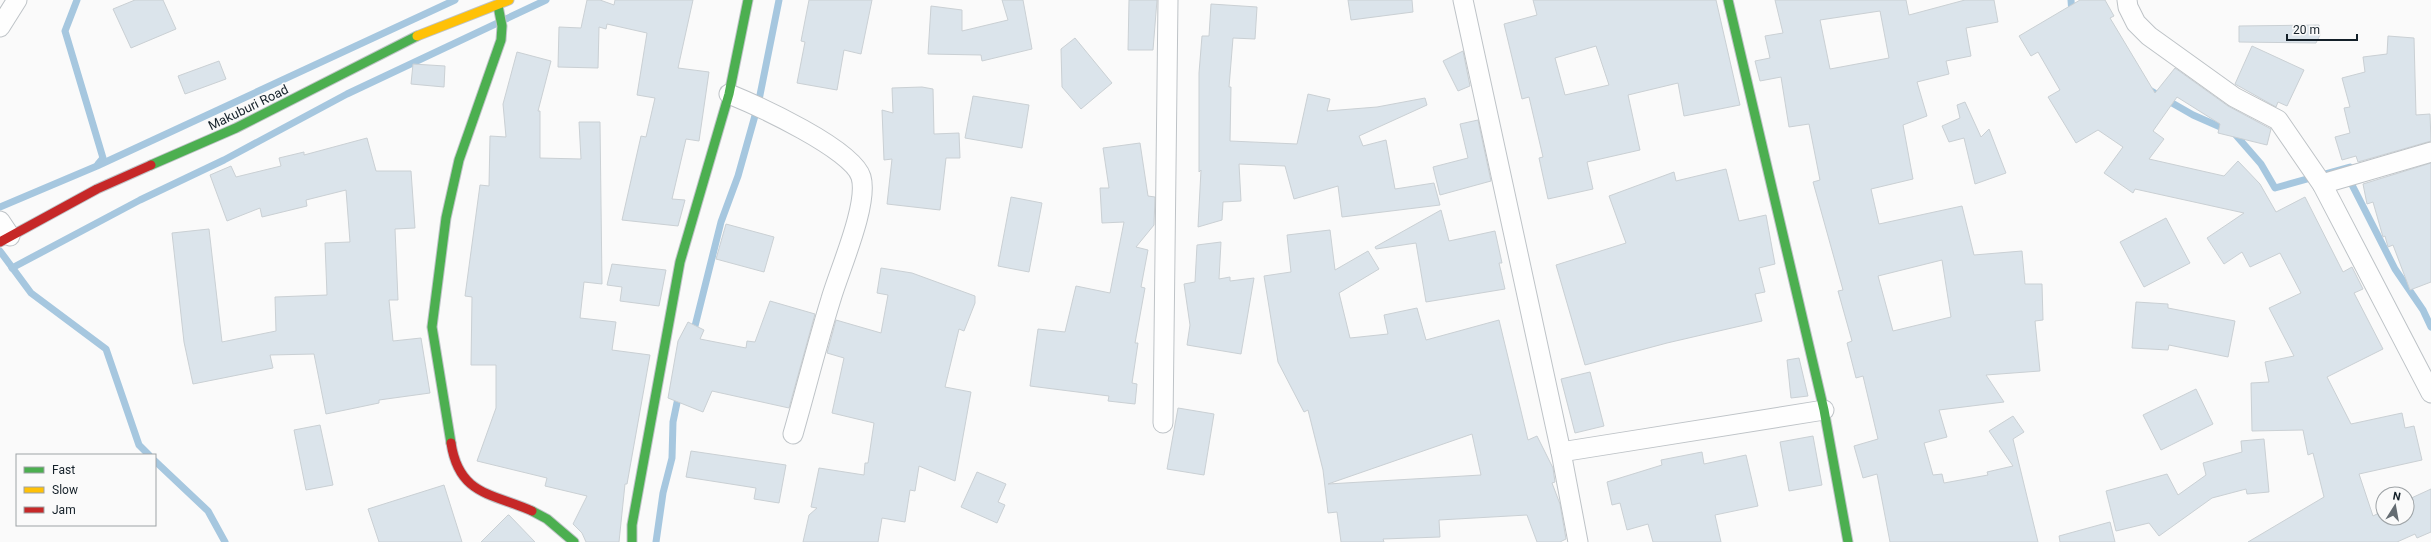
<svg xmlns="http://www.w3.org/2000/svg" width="2431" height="542" viewBox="0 0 2431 542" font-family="Roboto,sans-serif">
	<rect width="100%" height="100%" fill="#fafafa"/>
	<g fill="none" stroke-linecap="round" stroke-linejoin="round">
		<g stroke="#a6c7df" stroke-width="7">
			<path d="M77 0 65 31 103 158 98 164"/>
			<path d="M2071 0 2072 14"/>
			<path d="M2146 88 2193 115 2234 133 2261 164 2275 188 2350 167"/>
			<path d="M2352 179H2349L2395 269 2423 310 2431 327"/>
			<path d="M0 207 97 166 455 0"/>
			<path d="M0 251 31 293 106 349 139 445 149 455"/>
			<path d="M12 268 140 200 224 160 347 94 546 0"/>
			<path d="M693 334 721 222 738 176 758 105 779 0"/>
			<path d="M155 461 208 511 225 542"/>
			<path d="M656 542 663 493 672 458 673 422 679 393"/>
		</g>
	</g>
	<g fill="#dbe4eb" stroke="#cad0d4" fill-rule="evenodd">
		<path d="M135 0H163L176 29 131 48 113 9Z"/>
		<path d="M587 0H600L614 5 615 0H693L678 68 709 72 699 141 686 139 672 199 685 200 678 226 622 220 641 136 646 137 655 98 637 95 647 33 607 24 606 29 599 27 598 68 558 67 559 27 581 28Z"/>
		<path d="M809 0H872L861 54 844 50 837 90 797 83 805 42 801 41Z"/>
		<path d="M1002 0H1023L1032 49 982 61 981 55 928 54 931 6 962 10V31L1008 20Z"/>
		<path d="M1129 0H1157L1153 50H1128Z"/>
		<path d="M1348 0H1412L1413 12 1351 20Z"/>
		<path d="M1533 0H1716L1740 105 1684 116 1678 83 1628 95 1640 150 1587 162 1593 189 1548 199 1539 158 1543 157 1529 97 1522 99 1504 24 1537 15ZM1596 46 1609 85 1565 95 1555 58Z"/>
		<path d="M1775 0H1906L1909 15 1965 0H1994L1998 22 1966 28 1971 56 1946 61 1949 74 1917 82 1927 116 1903 125 1913 179 1871 189 1879 224 1962 206 1974 255 2022 251 2025 284H2042L2043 320 2035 321 2040 371 1986 375 2004 402 1939 410 1947 437 1924 443 1933 475 1942 474 1944 483 1988 475 1987 472 2013 466 1989 431 2013 416 2024 432 2013 439 2038 542H1890L1877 474 1863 478 1854 446 1878 439 1863 376 1856 378 1847 343 1852 341 1838 291 1843 290 1813 182 1820 180 1809 124 1789 127 1781 77 1760 81 1755 61 1770 58 1765 36 1783 33ZM1880 11 1889 58 1830 69 1820 20ZM1942 260 1951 317 1893 331 1878 276Z"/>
		<path d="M2080 0H2105L2114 16 2110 18 2155 93 2175 68 2228 106 2271 129 2267 145 2218 133 2220 124 2177 97 2153 131 2164 139 2149 159 2224 176 2238 161 2260 184 2276 212 2305 197 2343 272 2352 267 2363 289 2354 293 2383 349 2327 377 2351 424 2402 413 2405 428 2414 426 2422 460 2359 474 2373 516 2383 511V518H2407V500L2431 489V532L2417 538 2415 534 2397 542H2248L2324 497 2313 453 2308 455 2303 430 2252 431 2251 383 2269 382 2265 362 2294 356 2269 308 2301 293 2280 253 2250 267 2242 252 2224 264 2207 238 2244 213 2135 189 2133 193 2104 173 2123 147 2098 130 2076 143 2048 97 2060 90 2038 52 2031 56 2019 36Z"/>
		<path d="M1211 4 1257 7 1255 39 1233 38 1229 87H1231L1230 141 1297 144 1308 94 1330 99 1327 111 1377 107 1425 98 1427 105 1359 136 1363 146 1386 140 1395 189 1434 183 1440 205 1342 217 1338 186 1294 199 1285 166 1239 164 1241 201 1223 202 1222 220 1198 227 1201 170 1199 172V73L1202 36H1209Z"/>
		<path d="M2319 25 2320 35 2316 43 2239 42V26Z"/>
		<path d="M2388 36 2414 38 2416 115 2430 114 2431 141 2358 162 2356 156 2342 160 2335 137 2350 133 2344 108 2350 107 2342 78 2365 72 2363 57 2387 54Z"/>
		<path d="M1075 38 1112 83 1081 109 1062 87 1061 49Z"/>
		<path d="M2252 46 2304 70 2287 106 2278 102 2276 107 2235 84Z"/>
		<path d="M1463 51 1470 86 1458 91 1443 61Z"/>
		<path d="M517 52 551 61 538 111H540V158L581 159 579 122H600L602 284 584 282 580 318 616 322 612 350 650 355 627 484H625L619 542H586L582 533 573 524 587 496 545 486 547 478 477 461 496 408V365H471L472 297 465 296 480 185 489 186 490 136 506 137 503 104Z"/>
		<path d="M219 61 226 79 185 94 178 76Z"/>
		<path d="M413 64 445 66 444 87 411 84Z"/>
		<path d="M922 87 933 89 934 134 959 133 960 158H946L940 210 887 204 892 159 884 160 882 110 893 113 892 88Z"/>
		<path d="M973 96 1029 105 1022 148 965 138Z"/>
		<path d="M1965 102 1981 137 1989 129 2006 173 1975 184 1964 138 1949 142 1942 126 1960 118 1957 105Z"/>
		<path d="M1478 120 1491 181 1440 195 1433 167 1468 158 1460 124Z"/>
		<path d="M367 138 376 171H411L415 228 395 229 398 300H389L393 341 421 338 430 393 379 400V403L326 414 314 354 270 355 273 368 193 384 184 342 172 233 209 229 222 342 276 331 275 297 327 295 325 243 350 242 346 190 306 200 307 206 262 217 260 208 227 221 210 175 231 166 236 177 281 166 279 158 304 152V155Z"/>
		<path d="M1140 143 1148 196 1155 197 1154 225 1136 247 1148 250 1141 287 1145 288 1135 343H1138L1132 383 1137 384 1135 404 1108 401 1109 396 1030 386 1038 329 1065 332 1076 286 1110 293 1124 222 1102 223 1100 188H1109L1103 148Z"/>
		<path d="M2431 163V282L2410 290 2393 245 2388 247 2385 236 2383 237 2373 202 2367 204 2363 184Z"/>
		<path d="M1726 169 1739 221 1766 215 1775 264 1759 268 1765 292 1755 294 1762 321 1667 343 1585 365 1556 265 1626 243 1609 196 1674 172 1676 181Z"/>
		<path d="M1011 197 1042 203 1029 272 998 266Z"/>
		<path d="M1441 210 1449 241 1495 231 1502 263H1499L1505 289 1426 302 1416 243 1376 249 1375 247Z"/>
		<path d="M2166 218 2190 263 2144 287 2120 242Z"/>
		<path d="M726 224 774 237 764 272 716 259Z"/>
		<path d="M1330 230 1335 270 1368 251 1379 269 1339 293 1350 338 1388 334 1384 315 1417 308 1426 340 1499 320 1528 440 1537 436 1553 468 1555 482 1552 483 1560 504 1566 539 1560 542H1537L1527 515 1439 520 1440 537 1383 539 1384 542H1341L1337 512 1328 513 1323 470 1308 410 1304 412 1278 362 1264 276 1291 272 1287 235ZM1472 434 1481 475 1328 484Z"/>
		<path d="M1221 242 1219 279 1230 277V281L1254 278 1241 354 1187 345 1190 325 1184 284 1195 282 1197 245Z"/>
		<path d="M612 264 666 270 659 306 620 301 622 287 607 285Z"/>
		<path d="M881 268 912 273 975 296V303L964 331 959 329 945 387 971 392 955 481 919 466 915 491 910 490 905 522 882 518 878 542H803L809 515 817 508 811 507 819 468 864 475 865 463H868L874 423 832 413 844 358 827 353 836 320 881 333 888 295 877 293Z"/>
		<path d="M770 301 815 314 789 408 712 391 703 412 668 398 678 341 688 322 704 330 700 339 746 348 747 341 755 342Z"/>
		<path d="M2136 302 2168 304V308L2235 321 2228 357 2169 345 2168 350 2132 348Z"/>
		<path d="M1799 358 1808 396 1791 398 1787 360Z"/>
		<path d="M1590 372 1604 426 1575 433 1561 379Z"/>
		<path d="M2196 389 2213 424 2161 450 2143 415Z"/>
		<path d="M1178 408 1214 414 1204 475 1167 469Z"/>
		<path d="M320 425 333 485 306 490 294 430Z"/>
		<path d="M1813 436 1822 485 1789 491 1780 442Z"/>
		<path d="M2264 439 2269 492 2247 494 2246 489 2212 498 2159 536 2149 523 2116 531 2106 491 2167 474 2178 495 2206 475 2203 463 2242 452 2241 441Z"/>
		<path d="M691 451 786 465 779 503 754 499 756 488 686 477Z"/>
		<path d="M1702 452 1704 464 1746 455 1758 506 1715 515 1721 542H1653L1648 524 1627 530 1620 503 1612 505 1607 482 1662 465 1661 460Z"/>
		<path d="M977 472 1006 484 998 502 1005 505 997 523 961 507Z"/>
		<path d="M444 485 462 542H379L368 509Z"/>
		<path d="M508 515H509L535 542H481Z"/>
		<path d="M2110 522 2115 542H2060L2059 536Z"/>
	</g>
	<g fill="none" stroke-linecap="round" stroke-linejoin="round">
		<defs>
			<g id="street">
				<path d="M1463 0 1561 452 1578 542"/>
				<path d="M2127 0 2128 7 2136 23 2149 36 2234 97 2278 120 2322 184 2431 393"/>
				<path d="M0 27 17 0"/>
				<path d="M729 94C756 105 853 149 861 177 869 204 839 271 831 299 817 344 806 389 793 434"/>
				<path d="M2322 184 2431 152"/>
				<path d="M0 221 10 236"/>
				<path d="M1163 423 1168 0"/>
				<path d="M1561 452 1824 410"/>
			</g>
			<g id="fast">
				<path d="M1728 0 1824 410 1848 542"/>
				<path d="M151 165 236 128 417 36"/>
				<path d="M451 443 432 327 446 218 459 160 501 40 502 26 498 6"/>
				<path d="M532 511 547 519 574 542"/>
				<path d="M632 542V525L680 262 729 94 748 0"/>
			</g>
			<path id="slow" d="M417 36 509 0"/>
			<g id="jam">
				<path d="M0 242 97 189 151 165"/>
				<path d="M451 443C459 495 491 493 532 511"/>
			</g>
		</defs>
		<use href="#street" stroke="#bec3c7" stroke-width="21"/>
		<use href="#fast" stroke="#bec3c7" stroke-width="11"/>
		<use href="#slow" stroke="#bec3c7" stroke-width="11"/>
		<use href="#jam" stroke="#bec3c7" stroke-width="11"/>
		<use href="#street" stroke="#fefefe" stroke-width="19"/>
		<use href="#fast" stroke="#4caf50" stroke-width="9"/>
		<use href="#slow" stroke="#ffc107" stroke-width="9"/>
		<use href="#jam" stroke="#c62828" stroke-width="9"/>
	</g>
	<g text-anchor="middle" stroke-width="3" stroke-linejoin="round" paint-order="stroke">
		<g font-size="13" fill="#142029" stroke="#fafafa">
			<text transform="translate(248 107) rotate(-26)" y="5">Makuburi Road</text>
		</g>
	</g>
	<rect x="16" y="454" width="140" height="72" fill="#fafafa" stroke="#9ea3a6"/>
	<rect x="24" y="467" width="20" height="6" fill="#4caf50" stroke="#9ea3a6"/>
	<text x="52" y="474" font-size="12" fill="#142029">Fast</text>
	<rect x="24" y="487" width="20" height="6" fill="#ffc107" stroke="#9ea3a6"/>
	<text x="52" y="494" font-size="12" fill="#142029">Slow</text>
	<rect x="24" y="507" width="20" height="6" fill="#c62828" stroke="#9ea3a6"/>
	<text x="52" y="514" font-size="12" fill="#142029">Jam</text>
	<g transform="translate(2395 506) rotate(11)"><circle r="19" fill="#fafafa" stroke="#9ea3a6"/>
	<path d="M0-3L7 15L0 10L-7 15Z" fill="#646c72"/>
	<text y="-6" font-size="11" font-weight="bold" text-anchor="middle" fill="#142029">N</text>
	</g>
	<path d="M2287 34v6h70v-6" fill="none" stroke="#142029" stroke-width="2"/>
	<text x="2293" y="34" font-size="12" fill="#142029" stroke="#fafafa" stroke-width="3" paint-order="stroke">20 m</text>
</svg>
